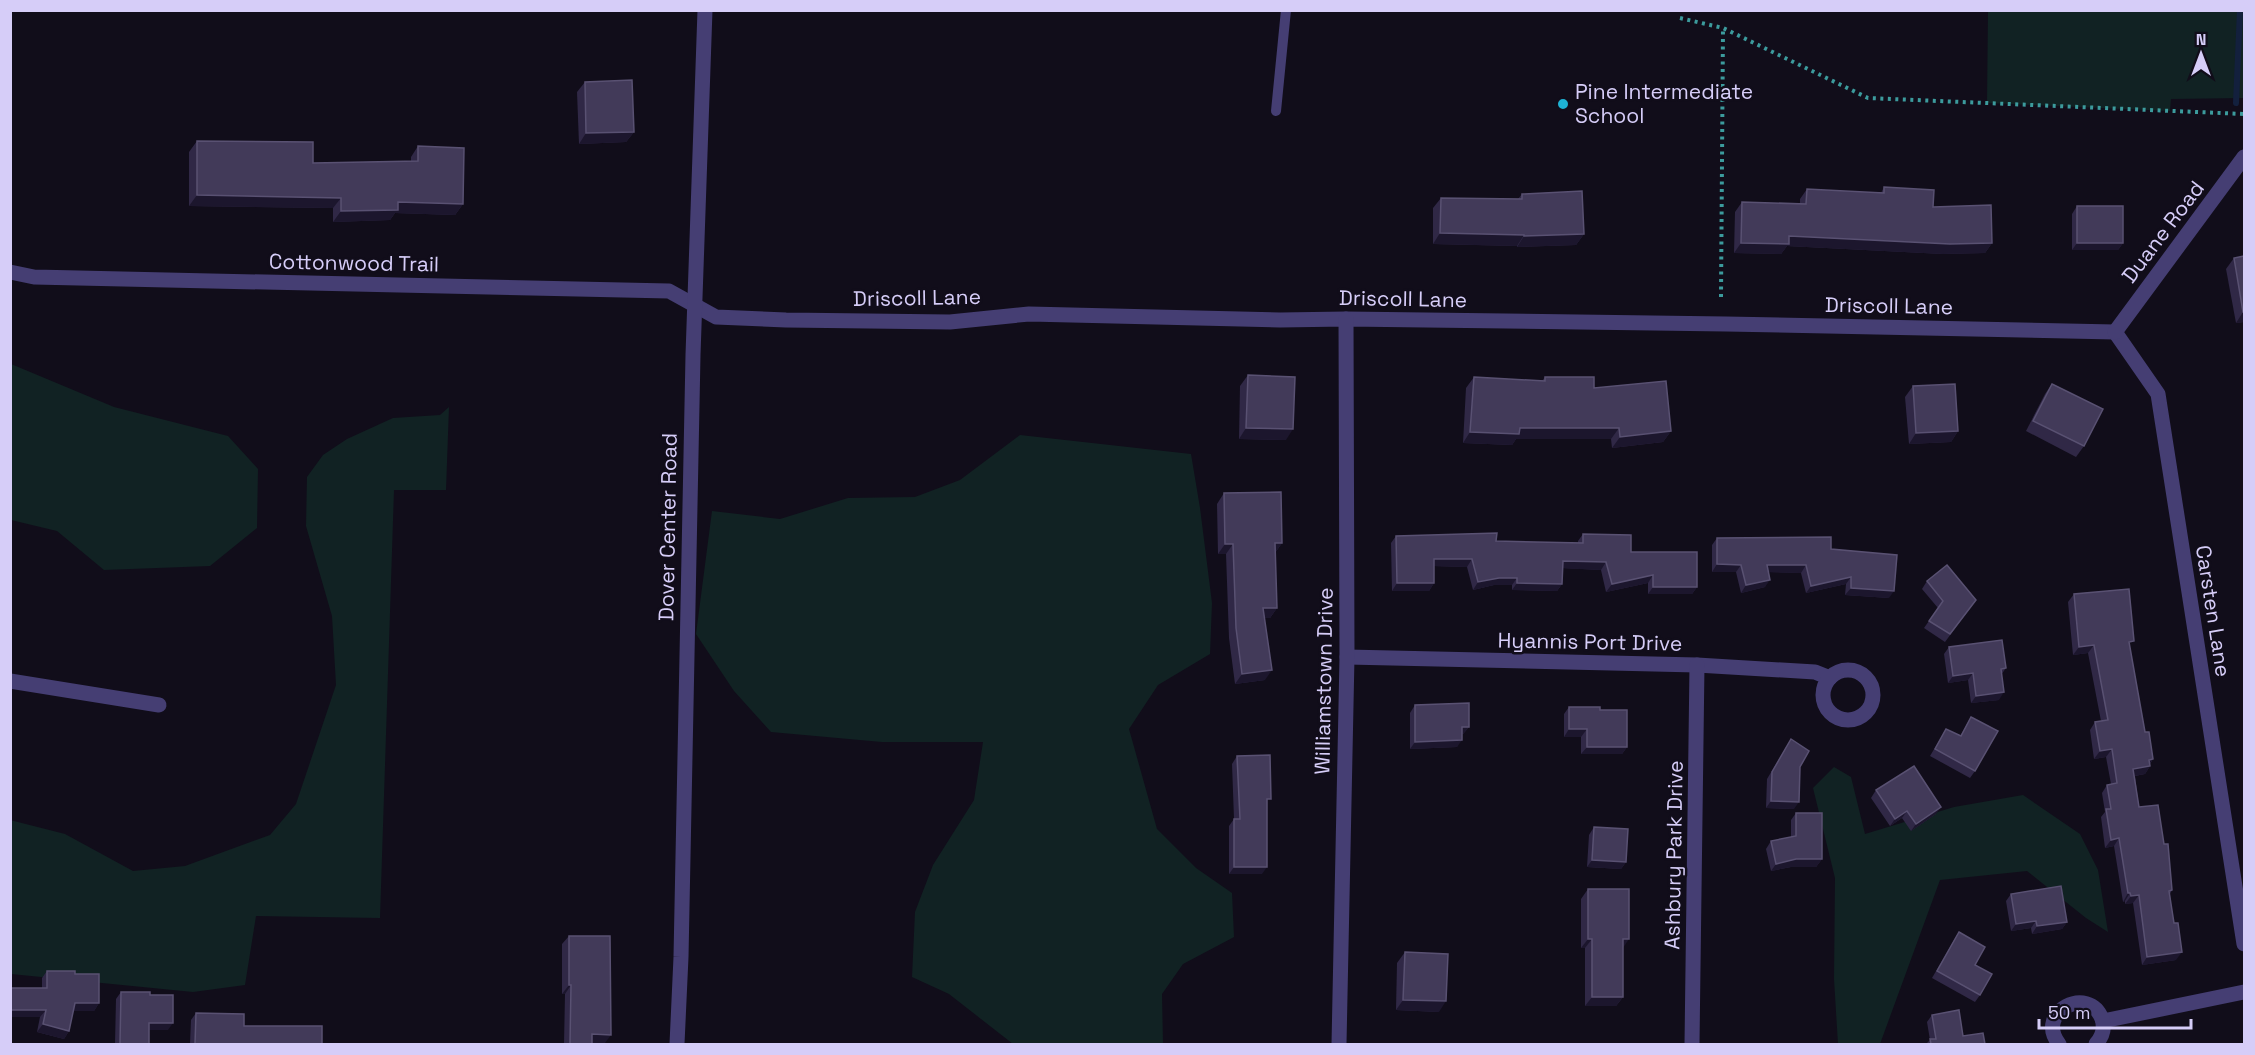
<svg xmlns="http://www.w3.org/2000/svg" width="2255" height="1055" viewBox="0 0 2255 1055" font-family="'Space Grotesk',sans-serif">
	<rect width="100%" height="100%" fill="#110d1a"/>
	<g fill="#112223">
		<path d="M1988 11H2244V98L2171 99 2170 111 1987 103Z"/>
		<path d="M11 364 114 407 228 436 258 469 257 528 210 566 104 570 57 531 11 520Z"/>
		<path d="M449 407 446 490H394L380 918 256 916 245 985 193 992 11 974 10 820 65 834 133 871 185 866 270 835 296 804 336 685 332 616 306 526 307 477 323 455 347 439 393 418 440 415Z"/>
		<path d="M1020 435 1191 454 1200 508 1212 603 1210 654 1158 685 1129 729 1157 829 1196 868 1232 893 1234 937 1183 964 1162 994 1163 1044H1013L949 994 912 977 915 912 933 865 974 800 983 742H882L771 732 734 691 696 634 712 511 780 519 848 498 915 497 960 480Z"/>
		<path d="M1834 767 1851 777 1865 834 1954 807 2023 795 2080 834 2098 870 2108 932 2086 918 2027 871 1940 880 1880 1044H1838L1834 979 1835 878 1813 788Z"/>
	</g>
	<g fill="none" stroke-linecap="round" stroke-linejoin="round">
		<path stroke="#13203d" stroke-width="6" d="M2236 103 2240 10"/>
		<g stroke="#3c9b9d" stroke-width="4" stroke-dasharray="3 4.5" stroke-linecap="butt">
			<path d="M1680 18 1723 28 1868 98 2244 114"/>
			<path d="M1721 297 1723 28"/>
		</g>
		<path stroke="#453e73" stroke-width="10" d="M1276 111 1286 10"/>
		<g stroke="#453e73" stroke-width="15">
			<path d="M10 272 34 277 669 291 716 317 786 320 950 322 1029 314 1280 320 1346 319 1726 324 2115 332"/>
			<path d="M2115 332 2158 394 2244 944"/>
			<path d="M2115 332 2244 157"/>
			<path d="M1347 657 1697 665 1815 672 1830 678"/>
			<circle cx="1848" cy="695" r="25"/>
			<path d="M10 681 159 705"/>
			<path d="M2103 1021 2244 992"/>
			<path d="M1339 1044 1347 657 1346 319"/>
			<path d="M1692 1044 1697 665"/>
			<path d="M2059 1044C2034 1012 2089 984 2102 1019 2105 1028 2102 1037 2096 1044"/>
		</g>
		<path stroke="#453e73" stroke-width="15" d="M677 1044 681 957 693 355 705 10"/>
	</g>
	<g fill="#302846">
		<path d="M585 82 634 132 626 142 579 144 577 92Z"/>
		<path d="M197 141 313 163 411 161V157L418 146 463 204 455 215 395 213 390 220 333 222V208L189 206V152Z"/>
		<path d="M1884 187 1933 207 1992 243 1985 253 1943 254 1787 246 1781 254 1734 253 1735 212 1742 202 1800 204V199L1807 189 1881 193Z"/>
		<path d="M1522 194 1584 234 1576 245 1517 247V246L1433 244V208L1441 198 1518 199Z"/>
		<path d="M2077 206 2123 243 2118 250H2072V214Z"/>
		<path d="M2244 256V322L2236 323 2226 269 2234 258Z"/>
		<path d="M1248 375 1286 440 1239 439 1240 386Z"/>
		<path d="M1474 377 1542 381 1545 377 1594 388 1671 431 1663 442 1612 448 1611 439H1516L1512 445 1463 443 1466 388Z"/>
		<path d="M2052 384 2084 446 2076 457 2026 431 2045 394Z"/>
		<path d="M1913 386 1958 431 1951 442 1909 444 1905 397Z"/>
		<path d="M1224 493 1282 543 1275 553 1277 608 1270 618H1265V680L1235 684 1229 638 1226 554H1218L1217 504Z"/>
		<path d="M1583 534 1631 552 1697 587 1692 594H1648V583L1606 592 1601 570 1563 568 1562 584 1557 591 1512 590V585H1494L1473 590 1467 567 1434 566V583L1429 591H1392L1391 543 1396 536 1496 541 1578 543V541Z"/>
		<path d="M1717 538 1831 549 1889 598 1845 595 1846 584 1806 593 1801 573 1769 572 1765 587 1741 593 1736 572H1712V545Z"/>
		<path d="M1927 581 1976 600 1945 642 1924 628 1938 608 1922 589Z"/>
		<path d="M2074 594 2130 647 2145 732 2153 759 2150 764V766L2145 774 2135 776 2139 807 2164 844 2172 890 2170 894 2176 960 2142 965 2133 903 2125 904V901L2123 902 2114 846 2105 848 2101 817 2105 812 2102 793 2107 785 2111 784 2106 757 2094 759 2090 730 2095 722 2101 721 2088 653 2073 655 2068 602Z"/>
		<path d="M1949 647 2006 668 2001 675 1999 700 1971 703 1968 680 1948 683 1944 654Z"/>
		<path d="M1415 705 1469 727 1463 734H1462L1457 747 1410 749V713Z"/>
		<path d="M1569 707 1600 710 1627 747 1622 754H1581V737H1564V714Z"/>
		<path d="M1971 717 1975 771 1970 778 1930 756 1946 729 1960 736Z"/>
		<path d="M1791 739 1800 767 1794 809 1766 808 1767 779Z"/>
		<path d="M1237 756 1267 805 1262 874H1229V826L1234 819 1232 764Z"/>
		<path d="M1876 790 1936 814 1911 831 1902 818 1890 826 1871 798Z"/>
		<path d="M1796 813 1822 859 1816 867H1791L1771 871 1766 849 1771 841 1791 837V820Z"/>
		<path d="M1594 827 1626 862 1621 869 1587 867 1589 835Z"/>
		<path d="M1588 889 1623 948V997L1616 1006H1585V948H1581V899Z"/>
		<path d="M2011 894 2067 922 2062 929 2032 934 2031 928 2011 931 2006 901Z"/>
		<path d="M1959 932 1975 965 1980 995 1975 1002 1932 978 1954 940Z"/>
		<path d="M569 936 605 1043H592V1044H564L565 994H562V944Z"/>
		<path d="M1405 952 1439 1012 1396 1010 1397 963Z"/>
		<path d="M47 971 75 974 99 1003 94 1011H73L69 1031 64 1039 37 1032 40 1017H10L42 988V978Z"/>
		<path d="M121 992 150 995 168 1030H149V1044H115L116 999Z"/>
		<path d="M196 1013 244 1026 322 1044H190L191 1020Z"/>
		<path d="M1932 1015 1963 1036 1985 1044H1926L1930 1040 1927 1022Z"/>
	</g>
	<g fill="#1c162d">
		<path d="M634 132 626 142 579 144 586 133Z"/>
		<path d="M197 195 341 198 333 208 189 206Z"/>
		<path d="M398 202 463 204 455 215 395 213 390 220 333 222 341 211Z"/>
		<path d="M1440 233 1524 235 1517 246 1433 244Z"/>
		<path d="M1584 234 1576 245 1517 247 1524 236Z"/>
		<path d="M1789 236 1992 243 1985 253 1943 254 1787 246 1781 254 1734 253 1741 243Z"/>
		<path d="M2077 243H2123L2118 250H2072Z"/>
		<path d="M2243 312H2244V322L2236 323Z"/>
		<path d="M1246 428 1293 429 1286 440 1239 439Z"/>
		<path d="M1520 428H1619L1611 439H1516L1512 445 1463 443 1470 432Z"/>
		<path d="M1671 431 1663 442 1612 448 1620 437Z"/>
		<path d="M1958 431 1951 442 1909 444 1916 433Z"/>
		<path d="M1275 543H1282L1275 553Z"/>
		<path d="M1225 544H1233L1226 554H1218Z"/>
		<path d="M1434 559H1472L1467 567 1429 566Z"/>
		<path d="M1563 561 1606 562 1601 570 1558 568Z"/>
		<path d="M1717 564 1741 565 1736 572H1712Z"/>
		<path d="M1767 565H1806L1801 573 1762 572Z"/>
		<path d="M1653 575 1648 583 1606 592 1612 584Z"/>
		<path d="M1851 577 1846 584 1806 593 1811 586Z"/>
		<path d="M1499 578H1517L1512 585H1494L1473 590 1478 582Z"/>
		<path d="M1770 580 1765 587 1741 593 1746 585Z"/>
		<path d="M1397 583H1434L1429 591H1392Z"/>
		<path d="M1517 583 1562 584 1557 591 1512 590Z"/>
		<path d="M1653 587H1697L1692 594H1648Z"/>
		<path d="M1851 588 1894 591 1889 598 1845 595Z"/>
		<path d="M1263 608H1277L1270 618H1256Z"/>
		<path d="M2094 645 2088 653 2073 655 2079 647Z"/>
		<path d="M1272 670 1265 680 1235 684 1242 674Z"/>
		<path d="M1973 673 1968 680 1948 683 1953 676Z"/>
		<path d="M2004 692 1999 700 1971 703 1976 696Z"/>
		<path d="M1462 727H1469L1463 734H1457Z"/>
		<path d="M1569 729H1587L1581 737H1564Z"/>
		<path d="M1462 740 1457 747 1410 749 1415 742Z"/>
		<path d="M1587 747H1627L1622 754H1581Z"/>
		<path d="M2112 749 2106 757 2094 759 2100 751Z"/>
		<path d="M2153 759 2148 766H2150L2145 774 2128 777 2133 769 2149 760Z"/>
		<path d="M1771 801 1799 802 1794 809 1766 808Z"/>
		<path d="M1941 807 1936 814 1911 831 1916 824Z"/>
		<path d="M1907 811 1902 818 1890 826 1895 819Z"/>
		<path d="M2119 838 2114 846 2105 848 2111 840Z"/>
		<path d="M1796 859H1822L1816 867H1791L1771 871 1776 864Z"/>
		<path d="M1592 860 1626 862 1621 869 1587 867Z"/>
		<path d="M1234 867H1267L1262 874H1229Z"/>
		<path d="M2128 893H2130L2125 901 2123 902Z"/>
		<path d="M2139 895 2133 903 2125 904 2131 896Z"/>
		<path d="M2036 921 2031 928 2011 931 2016 924Z"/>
		<path d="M2067 922 2062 929 2032 934 2037 926Z"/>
		<path d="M1588 939H1592L1585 948H1581Z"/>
		<path d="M1623 939H1629L1623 948Z"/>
		<path d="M2182 952 2176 960 2142 965 2147 957Z"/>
		<path d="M569 985H571L565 994H562Z"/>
		<path d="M1592 997H1623L1616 1006H1585Z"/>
		<path d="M1403 1000 1446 1001 1439 1012 1396 1010Z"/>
		<path d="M75 1003H99L94 1011H69Z"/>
		<path d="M10 1010H46L40 1017H10Z"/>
		<path d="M149 1023H173L168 1030H144Z"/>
		<path d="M43 1024 69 1031 64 1039 37 1032Z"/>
		<path d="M592 1034 611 1035 605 1043H586Z"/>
	</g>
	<g fill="#423a59" stroke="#595172" stroke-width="1.5">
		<path d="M632 80 634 132 586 133 585 82Z"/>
		<path d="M197 141 313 142V163L418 161V146L464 148 463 204 398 202V210L341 211V198L197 195Z"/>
		<path d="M1884 187 1934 190 1933 207 1991 205 1992 243 1950 244 1789 236V244L1741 243 1742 202 1806 204 1807 189 1884 193Z"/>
		<path d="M1582 191 1584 234 1524 236V235L1440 233 1441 198 1522 199V194Z"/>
		<rect x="2077" y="206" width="46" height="37"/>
		<path d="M2244 256V312H2243L2234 258Z"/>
		<path d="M1248 375 1295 377 1293 429 1246 428Z"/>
		<path d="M1474 377 1545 381V377H1594V388L1666 381 1671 431 1620 437 1619 428H1520L1519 434 1470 432Z"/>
		<path d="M1955 384 1958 431 1916 433 1913 386Z"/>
		<path d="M2052 384 2103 409 2084 446 2033 421Z"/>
		<path d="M1281 492 1282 543H1275L1277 608H1263L1272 670 1242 674 1236 628 1233 544H1225L1224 493Z"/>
		<path d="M1497 533 1496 541 1583 543V534L1631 535V552H1697V587H1653V575L1612 584 1606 562 1563 561 1562 584 1517 583V578H1499L1478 582 1472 559H1434V583H1397L1396 536Z"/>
		<path d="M1831 537V549L1897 555 1894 591 1851 588V577L1811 586 1806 565H1767L1770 580 1746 585 1741 565 1717 564V538Z"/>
		<path d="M1947 565 1976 600 1950 634 1929 621 1943 601 1927 581Z"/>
		<path d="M2129 589 2134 641 2129 642 2145 732H2149L2153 759 2149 760 2150 766 2133 769 2139 807 2158 805 2164 844H2168L2172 890 2169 891 2174 923H2178L2182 952 2147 957 2139 895 2131 896 2130 893H2128L2119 838 2111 840 2106 809H2111L2107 785 2117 783 2112 749 2100 751 2095 722 2108 720 2094 645 2079 647 2074 594Z"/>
		<path d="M2002 640 2006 668 2001 669 2004 692 1976 696 1973 673 1953 676 1949 647Z"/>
		<path d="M1469 703V727H1462V740L1415 742V705Z"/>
		<path d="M1569 707H1600V710H1627V747H1587V729H1569Z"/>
		<path d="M1971 717 1998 731 1975 771 1935 749 1946 729 1961 736Z"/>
		<path d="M1791 739 1809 751 1800 767 1799 802 1771 801 1772 772Z"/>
		<path d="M1270 755 1271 799H1267V867H1234V819H1240L1237 756Z"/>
		<path d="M1914 766 1941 807 1916 824 1907 811 1895 819 1876 790Z"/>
		<path d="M1796 813H1822V859H1796L1776 864 1771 841 1796 836Z"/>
		<path d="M1594 827 1628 829 1626 862 1592 860Z"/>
		<path d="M2061 886 2067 922 2037 926 2036 921 2016 924 2011 894Z"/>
		<path d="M1588 889H1629V939H1623V997H1592V939H1588Z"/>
		<path d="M1959 932 1985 947 1975 965 1992 974 1980 995 1937 971Z"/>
		<path d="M569 936H610L611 1035 592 1034V1044H570L571 985H569Z"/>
		<path d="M1405 952 1448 954 1446 1001 1403 1000Z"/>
		<path d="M47 971H75V974H99V1003H75L69 1031 43 1024 46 1010H10V988H47Z"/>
		<path d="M121 992H150V995H173V1023H149V1044H120Z"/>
		<path d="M1959 1010 1963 1036 1983 1033 1985 1044H1931L1930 1039H1936L1932 1015Z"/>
		<path d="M196 1013 244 1014V1026H322V1044H195Z"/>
	</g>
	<circle fill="#1eb2d4" stroke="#110d1a" stroke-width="2" cx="1563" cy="104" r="6"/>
	<g text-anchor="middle" stroke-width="5" stroke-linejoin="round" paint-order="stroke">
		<g font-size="21" fill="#d6cdf8" stroke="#110d1a" text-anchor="start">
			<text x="1575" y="99">Pine Intermediate<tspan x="1575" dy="24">School</tspan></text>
		</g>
		<g font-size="21" fill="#d6cdf8" stroke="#110d1a">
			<text transform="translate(2163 232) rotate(-53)" y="7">Duane Road</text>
			<text transform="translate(354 263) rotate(1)" y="7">Cottonwood Trail</text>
			<text transform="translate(917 298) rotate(-1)" y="7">Driscoll Lane</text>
			<text transform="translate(1403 299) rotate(1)" y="7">Driscoll Lane</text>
			<text transform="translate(1889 306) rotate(1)" y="7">Driscoll Lane</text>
			<text transform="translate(668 527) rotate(-89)" y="7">Dover Center Road</text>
			<text transform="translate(2213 611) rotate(81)" y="7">Carsten Lane</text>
			<text transform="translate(1590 642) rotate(1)" y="7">Hyannis Port Drive</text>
			<text transform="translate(1324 681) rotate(-89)" y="7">Williamstown Drive</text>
			<text transform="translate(1674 855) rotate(-89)" y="7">Ashbury Park Drive</text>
		</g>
	</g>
	<rect width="2255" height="1055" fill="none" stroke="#d6cdf8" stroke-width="24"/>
	<g transform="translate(2201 54)" stroke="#110d1a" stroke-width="4.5" paint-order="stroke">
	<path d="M0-4.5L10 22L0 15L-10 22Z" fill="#d6cdf8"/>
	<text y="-9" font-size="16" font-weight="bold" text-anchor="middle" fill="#d6cdf8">N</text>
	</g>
	<path d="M2039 1019v9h152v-9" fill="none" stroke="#d6cdf8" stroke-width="3"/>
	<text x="2048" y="1019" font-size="18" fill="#d6cdf8" stroke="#110d1a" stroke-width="4.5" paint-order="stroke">50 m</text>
</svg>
